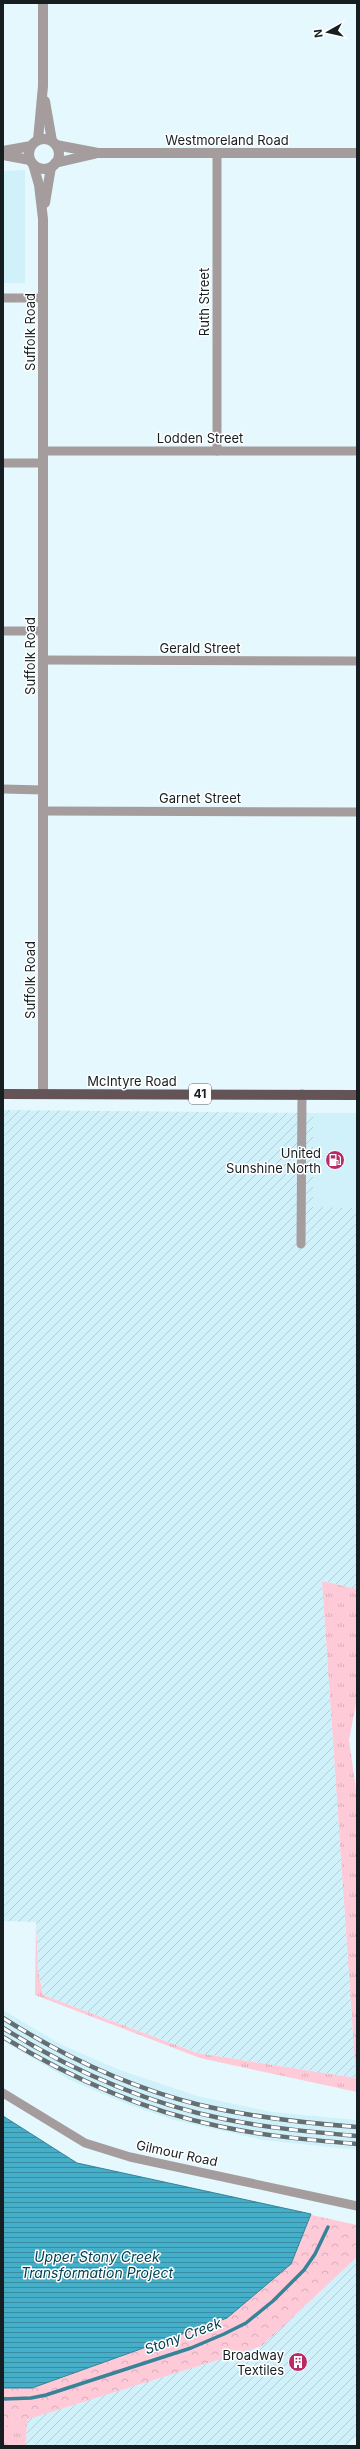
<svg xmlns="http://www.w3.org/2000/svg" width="360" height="2449" viewBox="0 0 360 2449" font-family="Inter,sans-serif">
	<defs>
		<pattern id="industrial-furrows" width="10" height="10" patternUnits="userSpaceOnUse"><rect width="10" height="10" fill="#d1f1fa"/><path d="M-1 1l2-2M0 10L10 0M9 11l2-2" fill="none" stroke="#b3ced6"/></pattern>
		<pattern id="grass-tufts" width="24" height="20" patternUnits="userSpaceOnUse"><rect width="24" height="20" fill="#fecad8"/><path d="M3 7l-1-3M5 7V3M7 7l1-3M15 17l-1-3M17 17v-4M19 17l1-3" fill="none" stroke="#d9adb9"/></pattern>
		<pattern id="park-crowns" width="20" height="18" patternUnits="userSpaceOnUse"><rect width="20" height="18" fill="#fecad8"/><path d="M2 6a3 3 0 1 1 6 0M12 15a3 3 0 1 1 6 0" fill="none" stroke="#d9adb9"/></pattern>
		<pattern id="water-rules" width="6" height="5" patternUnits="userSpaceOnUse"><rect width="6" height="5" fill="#45aec9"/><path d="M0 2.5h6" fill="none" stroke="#398da3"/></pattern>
	</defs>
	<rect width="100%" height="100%" fill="#e5f8fd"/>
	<g fill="#d1f1fa">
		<path d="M25 170V283H3V171Z"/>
		<rect x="313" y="1113" width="44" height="95"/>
		<path d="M3 2010 62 2045 120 2070 197 2096 272 2112 357 2120V2150L263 2140 174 2120 129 2105 70 2080 3 2041Z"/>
	</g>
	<g fill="url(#industrial-furrows)">
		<path d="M3 1110 313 1113V1207L357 1208V1589L322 1581 356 2078 197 2053 43 1995 38 1971 36 1922 3 1921Z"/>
		<path d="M357 2257V2436L345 2446H26L27 2419 262 2346Z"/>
	</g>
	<g fill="url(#grass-tufts)">
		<path d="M322 1581 357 1589V1698L349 1740 357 1797V2092L200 2058 35 1995 36 1922 38 1971 43 1995 197 2053 356 2078Z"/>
		<path d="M27 2419 26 2446H3V2427Z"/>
	</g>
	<path fill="url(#park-crowns)" d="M3 2116 77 2163 357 2225V2257L262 2346 3 2427Z"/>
	<path fill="url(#water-rules)" stroke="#378397" d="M3 2116 77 2163 311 2214 291 2264 227 2318 32 2388H3Z"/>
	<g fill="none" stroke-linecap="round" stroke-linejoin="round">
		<path stroke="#378397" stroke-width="3.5" d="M3 2399 31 2398 46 2395 191 2348 224 2334 246 2323 273 2301 304 2270 315 2254 328 2227"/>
		<g stroke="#a59c9e" stroke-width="9">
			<path d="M217 153V451"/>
			<path d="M3 298H43"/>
			<path d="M43 451H357"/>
			<path d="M3 463H42"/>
			<path d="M3 631H43"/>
			<path d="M43 660 357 661"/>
			<path d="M3 789 43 790"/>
			<path d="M43 811 357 812"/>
			<path d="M301 1244 302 1094"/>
			<path d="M3 2093 85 2143 130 2157 357 2206"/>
		</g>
		<g stroke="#a59c9e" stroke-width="10">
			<path d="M45 101 52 141"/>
			<circle cx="44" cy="154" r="15"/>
			<path d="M38 140 43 86V3"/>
			<path d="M56 145 98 153H357"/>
			<path d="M3 151 31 146"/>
			<path d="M3 155 30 160"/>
			<path d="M55 163 94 154"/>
			<path d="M33 164 39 185 43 219V1093"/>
			<path d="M45 203 51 167"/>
		</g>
		<path stroke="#645458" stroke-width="10" d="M3 1094 357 1095"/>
		<defs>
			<g id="rail">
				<path d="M3 2018C63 2056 131 2088 200 2105 252 2117 304 2123 357 2127"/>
				<path d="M3 2028C71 2070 145 2103 224 2119 268 2128 312 2132 357 2136"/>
				<path d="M3 2037C69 2077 142 2110 218 2126 264 2136 311 2140 357 2144"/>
			</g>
		</defs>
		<use href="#rail" stroke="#636f73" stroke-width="4.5"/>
		<use href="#rail" stroke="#fff" stroke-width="3" stroke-dasharray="9" stroke-linecap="butt"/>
	</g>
	<defs>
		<symbol id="fuel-disc" viewBox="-11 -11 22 22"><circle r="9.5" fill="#b72c66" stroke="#fff"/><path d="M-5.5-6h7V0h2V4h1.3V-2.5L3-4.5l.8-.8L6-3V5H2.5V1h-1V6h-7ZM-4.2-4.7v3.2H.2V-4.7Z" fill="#fff"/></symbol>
		<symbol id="building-disc" viewBox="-11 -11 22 22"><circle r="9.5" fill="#b72c66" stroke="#fff"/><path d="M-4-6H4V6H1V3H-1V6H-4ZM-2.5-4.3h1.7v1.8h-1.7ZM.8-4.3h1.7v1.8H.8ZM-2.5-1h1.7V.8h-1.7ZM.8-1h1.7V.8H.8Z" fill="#fff"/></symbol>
	</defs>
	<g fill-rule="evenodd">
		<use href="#fuel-disc" x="324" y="1149" width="22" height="22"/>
		<use href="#building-disc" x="287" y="2351" width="22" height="22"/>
	</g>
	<g text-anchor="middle" stroke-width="3" stroke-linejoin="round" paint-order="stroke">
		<rect fill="#fff" stroke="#5c6264" stroke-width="1" x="189" y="1084" width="22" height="20" rx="3"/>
		<g font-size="12" font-weight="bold" fill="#161e21">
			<text x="200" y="1098">41</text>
		</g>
		<g font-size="13" fill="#161e21" stroke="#fff">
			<text x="227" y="145">Westmoreland Road</text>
			<text transform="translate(204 302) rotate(-90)" y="5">Ruth Street</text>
			<text transform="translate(30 332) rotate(-90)" y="5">Suffolk Road</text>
			<text x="200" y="443">Lodden Street</text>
			<text x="200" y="653">Gerald Street</text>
			<text transform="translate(30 656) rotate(-90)" y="5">Suffolk Road</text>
			<text x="200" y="803">Garnet Street</text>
			<text transform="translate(30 980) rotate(-90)" y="5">Suffolk Road</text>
			<text x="132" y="1086">McIntyre Road</text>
			<text transform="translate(177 2153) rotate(12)" y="5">Gilmour Road</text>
		</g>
		<g font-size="13" fill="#161e21" stroke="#fff" text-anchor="end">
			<text x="321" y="1158">United<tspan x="321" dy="15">Sunshine North</tspan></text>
			<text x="284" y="2360">Broadway<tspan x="284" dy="15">Textiles</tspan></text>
		</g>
		<g font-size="14" font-style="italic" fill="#014351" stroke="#fff">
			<text x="97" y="2262">Upper Stony Creek<tspan x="97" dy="16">Transformation Project</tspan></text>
			<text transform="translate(183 2336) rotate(-20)" y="5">Stony Creek</text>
		</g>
	</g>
	<rect width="360" height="2449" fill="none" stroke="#161e21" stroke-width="8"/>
	<g transform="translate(328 32) rotate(262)" stroke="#ffffff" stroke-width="3" paint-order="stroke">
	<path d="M0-3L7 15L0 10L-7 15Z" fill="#161e21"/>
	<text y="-6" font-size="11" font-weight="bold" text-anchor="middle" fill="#161e21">N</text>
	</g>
</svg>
